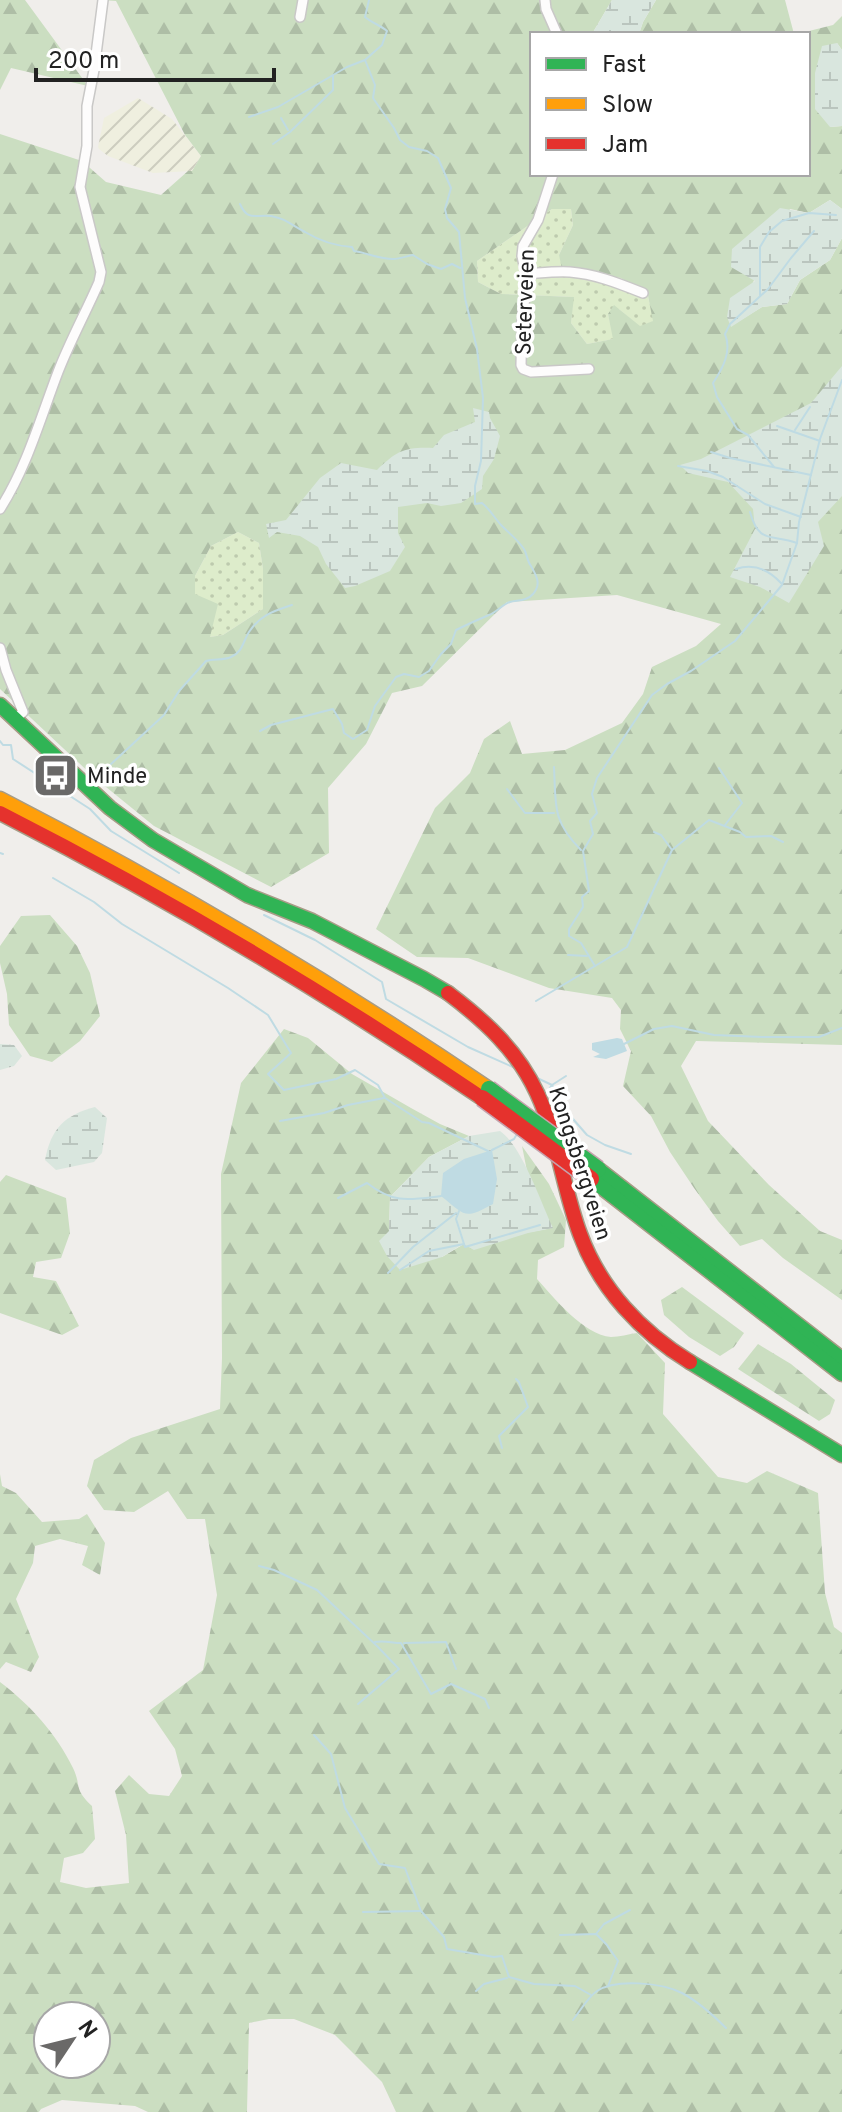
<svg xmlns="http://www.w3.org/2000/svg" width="842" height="2112" viewBox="0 0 842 2112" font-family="Overpass,sans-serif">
	<defs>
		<pattern id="farmland-furrows" width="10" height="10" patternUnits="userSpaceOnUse" patternTransform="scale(2)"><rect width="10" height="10" fill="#efefdf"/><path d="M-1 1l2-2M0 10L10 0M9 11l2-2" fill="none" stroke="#cdcdbf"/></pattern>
		<pattern id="grass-dots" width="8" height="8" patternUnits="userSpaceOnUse" patternTransform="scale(2)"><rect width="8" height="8" fill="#ddeccb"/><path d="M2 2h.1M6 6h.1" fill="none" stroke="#bdcaae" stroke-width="1.8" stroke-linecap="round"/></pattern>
		<pattern id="forest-firs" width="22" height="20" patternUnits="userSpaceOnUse" patternTransform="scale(2)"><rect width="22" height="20" fill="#cbdec1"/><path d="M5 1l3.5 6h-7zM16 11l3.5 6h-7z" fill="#aebea6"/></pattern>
		<pattern id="wetland-marsh" width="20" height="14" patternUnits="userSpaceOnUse" patternTransform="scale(2)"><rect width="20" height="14" fill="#d9e6de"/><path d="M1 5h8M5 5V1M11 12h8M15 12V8" fill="none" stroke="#bac5be"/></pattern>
	</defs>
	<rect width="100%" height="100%" fill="#f0eeeb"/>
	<path fill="url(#farmland-furrows)" d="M138 98 172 119 201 156 192 171 153 173 108 156 99 149 98 147 104 118Z"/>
	<g fill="url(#grass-dots)">
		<path d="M552 209H571L573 225 559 255 572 272 621 278 648 297 654 321 640 327 619 309 608 314 614 339 587 344 571 323 573 297 501 294 478 282 477 261Z"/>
		<path d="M238 532 259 543 263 569V609L223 635 210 637 195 594V576L211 546Z"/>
	</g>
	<g fill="url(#forest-firs)" fill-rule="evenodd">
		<path d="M0 0H25L88 86 11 68 0 90Z"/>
		<path d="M101 0H612L592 34H532V174H808V34H797L833 25 842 16V50L837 43 830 127 842 126V209L830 200 809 213 790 209 731 326 762 307 787 304 800 280 830 260 842 238V1045L696 1041 681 1066 708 1121 769 1185 820 1231 842 1240V1300L783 1258 762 1239 740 1246 718 1221 694 1188 670 1152 651 1116 623 1086 631 1051 620 1029 621 1010 612 998 549 988 468 958 417 957 376 929 435 808 470 773 484 739 510 721 522 754 565 750 622 723 643 694 652 667 696 646 721 624 617 595 507 602 422 686 392 693 366 744 328 788 329 853 271 887 154 826 95 778 0 689V134L82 161 106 182 161 195 188 171H192L201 156 185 135 116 1ZM552 209H571L573 225 559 255 562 269 621 278 648 296 653 321 640 326 614 305 608 314 613 339 587 344 571 323 574 297 501 294 478 282 477 261ZM238 532 259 543 263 569V609L223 635 210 637 218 604 195 594V576L211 546Z"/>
		<path d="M656 0H785L794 34H639L643 22Z"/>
		<path d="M50 915 77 946 90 973 100 1016 80 1041 52 1062 30 1056 9 1025 7 994 0 963V946L21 916Z"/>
		<path d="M284 1029 308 1038 352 1074 411 1108 440 1124 469 1136 429 1157 390 1197 389 1231 442 1257 464 1244 552 1228 527 1171 522 1146 549 1184 566 1220 564 1247 538 1260 537 1279C554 1298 584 1335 611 1337 619 1337 629 1334 637 1333L665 1363 663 1414 718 1477 747 1483 767 1471 818 1493 825 1593 834 1627 842 1633V2112H396L382 2082 335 2035 294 2019H269L249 2023 247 2112H148L135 2106 62 2100 41 2109 39 2112H0V1682C30 1705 56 1733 73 1768 82 1787 73 1788 92 1806L95 1839 83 1853 64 1858 60 1882 86 1888 129 1883 126 1835 115 1791 129 1775 149 1794 169 1796 182 1776 175 1749 149 1711 203 1670 217 1595 205 1519H187L168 1491 134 1512 104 1510 87 1486 94 1460 131 1438 220 1409 222 1358 221 1174 241 1083ZM48 2016H96V2064H48Z"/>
		<path d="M6 1175 66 1198 70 1233 61 1258 36 1262 33 1277 56 1281 79 1326 62 1335 0 1313V1182Z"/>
		<path d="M682 1287 744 1333 734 1347 720 1356 689 1337 664 1315 661 1300Z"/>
		<path d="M758 1344 791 1364 835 1400 830 1414 819 1421 738 1369Z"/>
		<path d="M0 1474 2 1486 16 1493 42 1522 79 1519 87 1514 105 1543 100 1575 82 1565 88 1546 60 1539 35 1546 33 1563 16 1599 39 1657 31 1672 6 1662 0 1669Z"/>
	</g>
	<g fill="url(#wetland-marsh)">
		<path d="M612 0H656L643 22 639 34H592Z"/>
		<path d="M837 43 842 50V126L830 127 815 109V73L822 46Z"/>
		<path d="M830 200 842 209V238L830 260 800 280 787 304 762 307 731 327 727 317 730 298 755 281 731 267 732 249 780 208 809 213Z"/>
		<path d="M842 366V496L818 522 824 546 789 603 760 587 730 577 755 529 753 509 728 482 688 473 680 465 701 459 811 403Z"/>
		<path d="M473 408 489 412 490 418 500 436 494 459 483 476 482 489 461 503 441 506 427 503 398 507V533L405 547 390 571 355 586 345 588 326 564 318 547 300 536 277 532 269 538 266 524 286 520 320 478 341 463 377 470C397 451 404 447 433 448L444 435 475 422Z"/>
		<path d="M0 1044 14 1045 22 1056 14 1066 0 1070Z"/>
		<path d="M95 1107 107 1118 102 1153 94 1162 56 1170 45 1160C51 1128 65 1115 95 1107Z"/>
		<path d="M500 1131C522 1146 541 1203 553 1228L528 1233 474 1250 463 1244 442 1257 400 1270 387 1256 379 1241 389 1231 390 1197 429 1157 469 1136Z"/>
	</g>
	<g fill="#bfdbe3">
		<path d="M617 1038 622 1039 627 1051 606 1059 593 1057 600 1054 592 1050V1043Z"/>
		<path d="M492 1150 497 1179 493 1204C464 1220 466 1216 441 1196L443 1173 464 1159Z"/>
	</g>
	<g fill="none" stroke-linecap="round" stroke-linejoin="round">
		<g stroke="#bfdbe3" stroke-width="2">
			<path d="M249 117 278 107 347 67 365 60 382 45 387 31C380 25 372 23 365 17L369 0"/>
			<path d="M281 118 288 130"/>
			<path d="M273 144 290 132 333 90V76"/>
			<path d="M240 204C248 222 255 214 271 216 287 219 291 225 305 232 320 241 335 246 352 247L354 251C367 253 380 259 393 259 400 259 407 256 413 255L427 264 441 269 452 264 460 268"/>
			<path d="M760 295V247L769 232 782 221 809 213 836 215"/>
			<path d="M777 426 820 441"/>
			<path d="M795 430 810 407"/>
			<path d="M711 452 730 458 811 475"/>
			<path d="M678 466 707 471 723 477 765 504 801 517"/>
			<path d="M774 467 748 435 737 429 717 397 713 383C723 368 732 351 725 334L730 324 768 289 791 258 814 231"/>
			<path d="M750 512C759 544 770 534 797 543"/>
			<path d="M736 569C754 563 768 569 781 583"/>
			<path d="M260 731 271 725 333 709 342 724 344 733 353 739 367 730 375 706 396 677 404 674 419 677 429 671 441 654 451 644 456 630C468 624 477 620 489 615 497 612 503 604 510 602 518 600 527 601 533 594 542 584 536 575 531 566 527 561 527 554 524 549 518 540 510 534 502 526 495 519 490 509 482 503L475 504V486L481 461 483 398 477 349 465 298 459 232 447 218 445 209 451 188 438 158 427 151 409 147 400 140 394 128 373 98 375 85 365 60"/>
			<path d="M0 741 3 745H11L13 759 90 809 111 831 179 873"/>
			<path d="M554 767C556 806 552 821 581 850"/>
			<path d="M719 768 742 803 725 825"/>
			<path d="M107 773 110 765 164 715 179 691 206 661C214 658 223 661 231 657 243 652 243 641 249 632 260 615 274 611 292 605"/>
			<path d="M507 789 525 813H554"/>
			<path d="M654 832 661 835 672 850"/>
			<path d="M0 853 3 854"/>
			<path d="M53 878 94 902 122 924 228 988 268 1015 291 1053 268 1074 284 1090 336 1079 355 1070 378 1085 385 1098 422 1122 429 1123 488 1151"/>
			<path d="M264 915 315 940 382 982 386 999 468 1047 515 1068"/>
			<path d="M568 955 587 956"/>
			<path d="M595 966 581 943 569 936V929L583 907 582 897 589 891 583 851 593 834 590 821 597 813 592 794 597 778 652 695 667 684 691 671 735 641 782 585 797 543 799 522 820 439 842 380"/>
			<path d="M536 1001 627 947 672 850 709 820 740 832 746 837 771 836 783 842"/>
			<path d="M622 1045 654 1029 672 1026 714 1035 762 1037H819L842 1028"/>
			<path d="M535 1077 552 1085 573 1119 587 1135 605 1145 631 1154"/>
			<path d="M544 1096 552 1085 566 1076"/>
			<path d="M280 1121 324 1113 348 1105 384 1098"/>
			<path d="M492 1150 514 1139 517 1134"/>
			<path d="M338 1198 367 1183C394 1204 409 1200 441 1196"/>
			<path d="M464 1244 465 1247 540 1225"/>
			<path d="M400 1270 429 1251 464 1244 456 1219 459 1211"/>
			<path d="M388 1273 413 1247 456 1213"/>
			<path d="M502 1448 499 1436 528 1407 519 1382 516 1379"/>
			<path d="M259 1566 274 1570 317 1590 377 1646 399 1669 358 1704"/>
			<path d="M375 1642C384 1640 392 1643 401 1643L431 1694 451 1684 485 1699 489 1708"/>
			<path d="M404 1643 446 1642 456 1669"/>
			<path d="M314 1735 331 1754 345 1808 379 1864 405 1868 421 1911 444 1937 447 1949 494 1957 502 1956 509 1977 534 1984 575 1986 591 1995"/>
			<path d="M363 1912 421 1911"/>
			<path d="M596 1934 604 1924 630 1910"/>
			<path d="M560 1935 596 1934 607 1945 618 1961 608 1986"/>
			<path d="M476 1991 484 1984 507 1978"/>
			<path d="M573 2020C580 2011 588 1997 597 1991 616 1978 662 1983 682 1993 699 2002 713 2015 726 2028"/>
		</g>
		<defs>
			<g id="street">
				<path d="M545 0 546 9 557 34"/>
				<path d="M300 17 303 0"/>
				<path d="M553 174 538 220 523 246 522 256 527 279 522 322 521 365 523 369 531 372 589 369"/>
				<path d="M526 274C541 273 556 271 570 272 596 274 620 284 643 293"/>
				<path d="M0 509C27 467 40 419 58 372 70 341 86 312 99 282L101 272 80 187 87 146V106L94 70 103 0"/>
				<path d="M0 648 6 670 23 712 15 719"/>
			</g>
			<g id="fast">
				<path d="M0 705 110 808 153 840 247 895 312 921 424 979 448 993"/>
				<path d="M598 1169 842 1359"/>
				<path d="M591 1179 842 1374"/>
				<path d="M690 1362 842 1455"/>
			</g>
			<path id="slow" d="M0 799C169 886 331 982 489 1089"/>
			<g id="jam">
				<path d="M0 813C167 898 327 993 482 1098"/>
				<path d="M448 993C485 1021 517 1050 537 1093 558 1138 563 1188 580 1234 600 1289 641 1332 690 1362"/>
			</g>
		</defs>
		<use href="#street" stroke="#c9c8c7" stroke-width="12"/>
		<use href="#fast" stroke="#a79c86" stroke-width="17"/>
		<use href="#slow" stroke="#a79c86" stroke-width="17"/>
		<use href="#jam" stroke="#a79c86" stroke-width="17"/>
		<use href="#street" stroke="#fdfcfc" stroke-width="9"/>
		<use href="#fast" stroke="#30b455" stroke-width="14"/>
		<use href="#slow" stroke="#ff9f0a" stroke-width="14"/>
		<use href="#jam" stroke="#e5322d" stroke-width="14"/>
		<defs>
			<path id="fast-bridge" d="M489 1089 598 1169"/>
			<path id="jam-bridge" d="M482 1098 591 1179"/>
		</defs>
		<use href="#fast-bridge" stroke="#c5a2ac" stroke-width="19" stroke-linecap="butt"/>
		<use href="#jam-bridge" stroke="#c5a2ac" stroke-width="19" stroke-linecap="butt"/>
		<use href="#fast-bridge" stroke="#30b455" stroke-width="16"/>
		<use href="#jam-bridge" stroke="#e5322d" stroke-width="16"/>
	</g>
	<defs>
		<symbol id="bus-square" viewBox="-11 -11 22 22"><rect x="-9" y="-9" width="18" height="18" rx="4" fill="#6a6968" stroke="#fff"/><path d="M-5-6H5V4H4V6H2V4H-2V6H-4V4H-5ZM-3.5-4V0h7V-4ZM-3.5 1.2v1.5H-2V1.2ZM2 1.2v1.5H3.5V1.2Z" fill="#fff"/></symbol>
	</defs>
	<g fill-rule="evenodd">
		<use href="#bus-square" x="30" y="750" width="51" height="51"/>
	</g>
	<g text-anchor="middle" stroke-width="7" stroke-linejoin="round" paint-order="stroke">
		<g font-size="22" fill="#222" stroke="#fff">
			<text transform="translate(524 302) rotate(-88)" y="8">Seterveien</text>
			<text transform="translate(581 1163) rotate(72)" y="8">Kongsbergveien</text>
		</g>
		<g font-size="22" fill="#222" stroke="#fff" text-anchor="start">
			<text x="87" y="783">Minde</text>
		</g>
	</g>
	<rect x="530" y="32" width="280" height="144" fill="#ffffff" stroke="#a7a7a7" stroke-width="2"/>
	<rect x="546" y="58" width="40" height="12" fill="#30b455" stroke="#a7a7a7" stroke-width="2"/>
	<text x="602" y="72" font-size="24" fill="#222222">Fast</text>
	<rect x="546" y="98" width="40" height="12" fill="#ff9f0a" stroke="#a7a7a7" stroke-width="2"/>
	<text x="602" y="112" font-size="24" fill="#222222">Slow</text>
	<rect x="546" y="138" width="40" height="12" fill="#e5322d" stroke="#a7a7a7" stroke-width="2"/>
	<text x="602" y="152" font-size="24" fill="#222222">Jam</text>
	<g transform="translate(72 2040) rotate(55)"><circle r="38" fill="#ffffff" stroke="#a7a7a7" stroke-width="2"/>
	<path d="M0-6L14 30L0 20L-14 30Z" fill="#6a6968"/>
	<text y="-12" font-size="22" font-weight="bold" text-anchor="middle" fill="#222222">N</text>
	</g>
	<path d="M36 68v12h238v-12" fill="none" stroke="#222222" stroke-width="4"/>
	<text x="48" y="68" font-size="24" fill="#222222" stroke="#ffffff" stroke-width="6" paint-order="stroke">200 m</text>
</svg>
